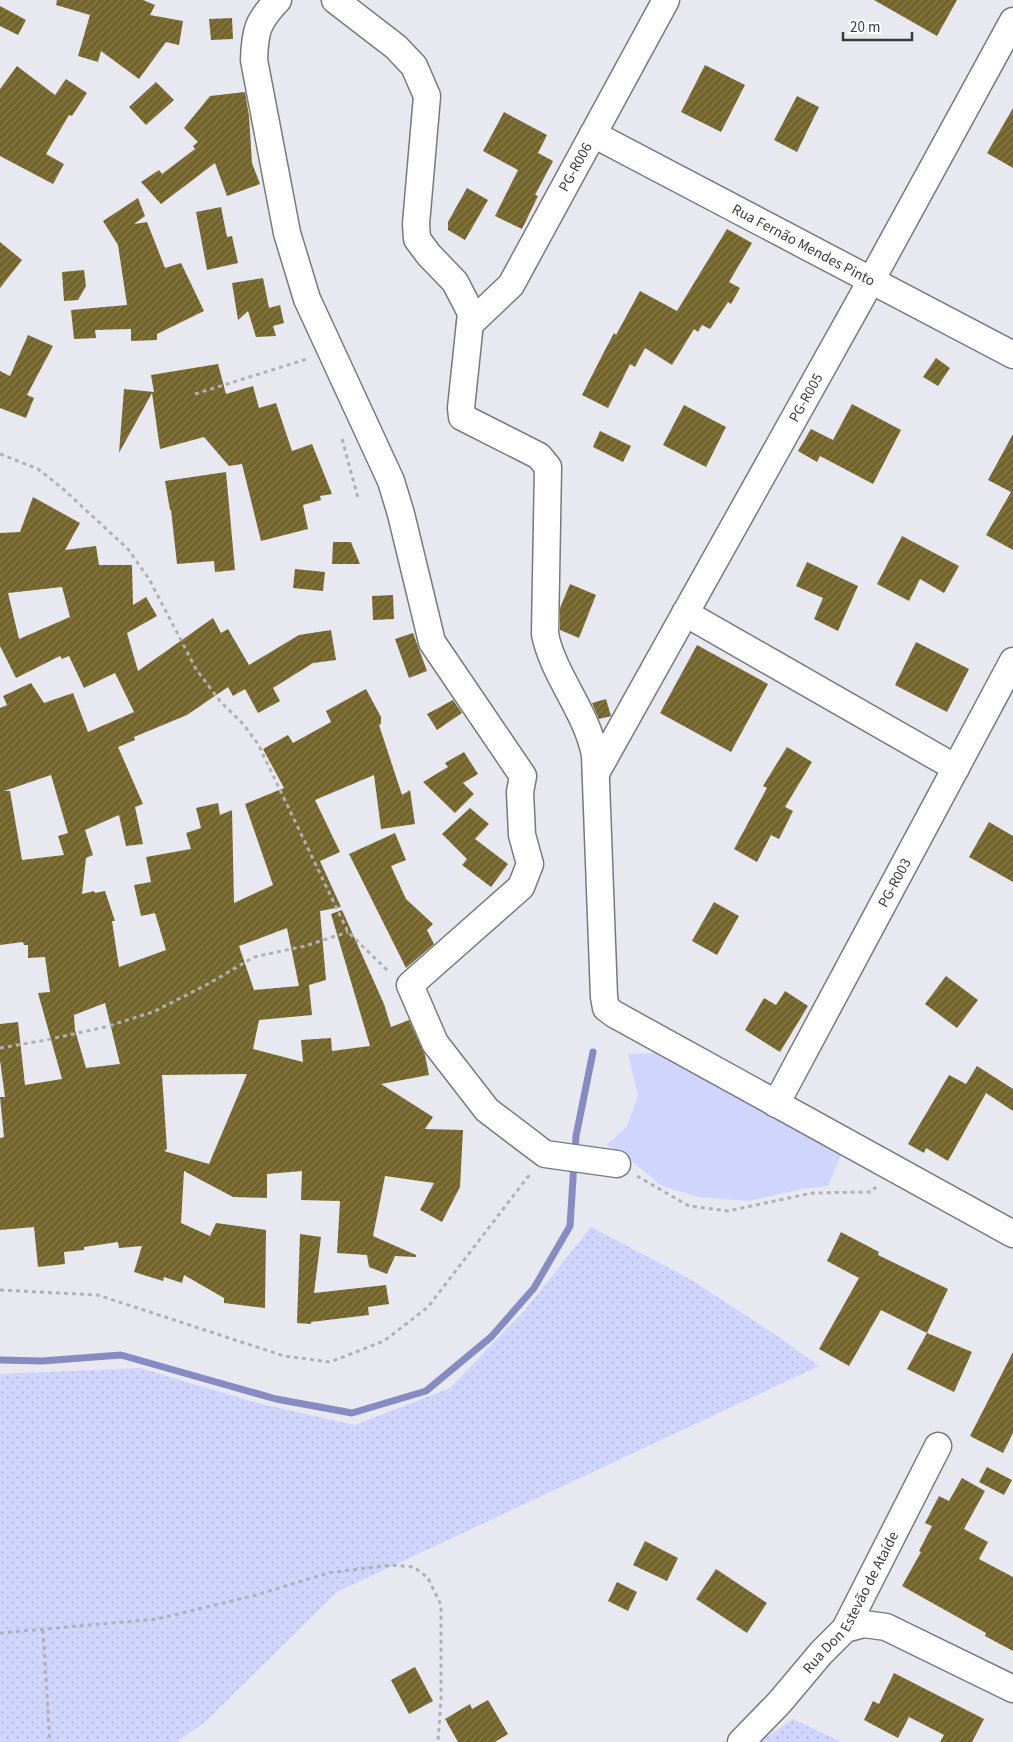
<svg xmlns="http://www.w3.org/2000/svg" width="1013" height="1742" viewBox="0 0 1013 1742" font-family="'Source Sans 3',sans-serif">
	<defs>
		<pattern id="grass-dots" width="8" height="8" patternUnits="userSpaceOnUse" patternTransform="scale(1.25)"><rect width="8" height="8" fill="#cfd5fd"/><path d="M2 2h.1M6 6h.1" fill="none" stroke="#b2b8da" stroke-width="1.8" stroke-linecap="round"/></pattern>
		<pattern id="building-hatch" width="6" height="6" patternUnits="userSpaceOnUse" patternTransform="scale(1.25)"><rect width="6" height="6" fill="#736429"/><path d="M-1 1l2-2M0 6l6-6M5 7l2-2" fill="none" stroke="#877c50"/></pattern>
	</defs>
	<rect width="100%" height="100%" fill="#e8e9f0"/>
	<g fill="url(#grass-dots)">
		<path d="M591 1227 690 1279 776 1335 819 1366 337 1592 205 1722 177 1742H0V1374L140 1368 257 1403 355 1425 450 1388 525 1310Z"/>
		<path d="M793 1719 842 1742H760Z"/>
	</g>
	<path fill="#cfd5fd" d="M687 1052 844 1148 828 1186 802 1189 749 1201 698 1197 662 1186 635 1164 607 1145 627 1126 638 1096 628 1054Z"/>
	<g fill="none" stroke-linecap="round" stroke-linejoin="round">
		<g stroke="#868cc2" stroke-width="7">
			<path d="M575 1153 576 1136 593 1052"/>
			<path d="M0 1360 42 1361 121 1355 276 1399 352 1413 426 1391 491 1337 534 1288 570 1226 574 1163"/>
		</g>
	</g>
	<g fill="url(#building-hatch)" fill-rule="evenodd">
		<path d="M57 0H143L155 5 150 15 183 21 179 45 166 42 139 79 101 51 98 62 78 56 90 15 56 5Z"/>
		<path d="M874 0H957L937 36Z"/>
		<path d="M0 6 26 20 18 35 0 26Z"/>
		<path d="M232 18 233 39 211 40 209 19Z"/>
		<path d="M705 65 745 85 721 132 681 112Z"/>
		<path d="M17 66 55 95 66 79 87 93 72 116 69 115 46 154 64 164 53 184 0 156V89Z"/>
		<path d="M156 82 174 100 146 125 129 107Z"/>
		<path d="M245 92 249 116 252 163 260 184 227 196 215 163 161 204 141 182 159 170 162 174 195 149 193 146 198 142 184 128 210 96Z"/>
		<path d="M797 96 819 107 797 152 774 140Z"/>
		<path d="M1013 108V168L987 153Z"/>
		<path d="M504 112 547 135 538 153 553 161 535 195 538 196 522 229 495 216 518 170 483 151Z"/>
		<path d="M467 188 488 200 465 240 448 230V222Z"/>
		<path d="M138 198 145 216 134 224 147 222 165 268 181 263 204 311 157 334V340L131 341V329L95 330 96 338 74 339 71 310 127 305 118 245 103 221Z"/>
		<path d="M221 207 227 237 232 236 238 263 207 270 196 212Z"/>
		<path d="M727 229 752 243 729 282 740 288 731 304 728 302 710 329 702 325 698 332 694 329 672 365 645 348 635 367 630 364 608 408 582 395 605 350 614 333 616 335 640 291 677 311Z"/>
		<path d="M0 242 22 260 0 288Z"/>
		<path d="M84 270 86 286 78 300 64 301 62 272Z"/>
		<path d="M263 278 269 308 280 305 284 323 273 326 276 336 256 337 248 311 238 320 232 283Z"/>
		<path d="M28 335 53 346 27 395 34 398 26 418 0 408V371L10 376Z"/>
		<path d="M936 358 950 368 938 386 923 377Z"/>
		<path d="M218 364 226 394 253 386 259 408 276 403 292 451 312 444 332 494 320 496 321 500 303 505 308 529 261 541 242 464 229 466 204 437 160 449 152 393 119 453 124 389 154 392 151 375Z"/>
		<path d="M852 404 901 430 873 484 820 456 817 462 798 451 811 429 833 440Z"/>
		<path d="M684 405 726 427 706 467 663 445Z"/>
		<path d="M600 431 631 446 623 462 593 447Z"/>
		<path d="M1013 434V550L986 535 1011 492 988 480Z"/>
		<path d="M226 472 235 570 215 572 214 561 177 564 171 510H170L165 481Z"/>
		<path d="M33 497 80 523 65 550 96 546 99 565H132L133 605 146 597 157 616 127 633 138 671 213 618 221 633 228 629 249 665 299 635 331 630 336 660 313 663 273 688 280 701 258 713 245 689 233 696 228 687 187 715 134 737 135 740 118 747 143 804 135 807 143 844 126 846 119 815 85 830 93 855 86 858 82 894 94 891 95 893 105 891 115 921H112L119 967 166 950 155 913 141 916 134 885 151 882 146 857 191 849 186 833 201 828 196 808 218 803 220 815 232 810 234 903 273 885 245 804 284 788 263 749 288 735 293 743 331 722 326 711 366 689 381 717V724L379 725 402 795 410 790 415 824 381 829 374 775 315 800 340 852 320 861 341 907 320 911 326 980 309 985 312 1015 259 1020 253 1049 303 1062 301 1040 331 1038 332 1051 370 1046 331 914 342 910 384 1004 391 1027 409 1020 425 1055 429 1075 381 1084 433 1117 425 1129 463 1130 460 1187 442 1222 420 1210 434 1183 385 1176 373 1236 416 1255V1257L395 1256 387 1274 369 1267 367 1255 337 1253 340 1201 301 1200 302 1171 267 1174V1198L233 1197 184 1171 181 1223 210 1236 216 1223 266 1230 265 1308 224 1303V1298L184 1275 182 1283 164 1277 163 1281 134 1272 142 1246 119 1248 118 1242 84 1247V1250L64 1252 65 1264 38 1267 34 1227 0 1230V1138L4 1137 0 1097H5L0 1060V1024L18 1022 25 1085 62 1079 38 993 50 992 45 957 28 958V945H24L23 942 0 945V708L7 705 3 696 31 683 44 703 73 693 88 732 134 712 115 673 84 688 69 656 62 659 60 656 16 678 0 646V533L20 532ZM62 587 70 617 19 639 8 593ZM51 775 68 833 58 836 64 855 22 860 10 791H4ZM287 928 299 986 254 990 239 946ZM105 1003 120 1064 86 1068 75 1030 74 1015ZM247 1074 209 1164 164 1151 167 1149 162 1075Z"/>
		<path d="M902 536 959 566 944 593 920 579 909 601 877 584Z"/>
		<path d="M333 542H351L360 564H332Z"/>
		<path d="M807 562 858 586 838 631 814 619 823 598 796 586Z"/>
		<path d="M295 569 325 572 323 591 293 588Z"/>
		<path d="M570 584 596 595 579 638 560 630V608Z"/>
		<path d="M393 595 394 619 373 620 372 596Z"/>
		<path d="M413 633 427 671 409 678 395 639Z"/>
		<path d="M916 642 969 669 947 712 895 685Z"/>
		<path d="M697 645 768 684 731 752 660 713Z"/>
		<path d="M606 699 611 716 599 719 592 703Z"/>
		<path d="M453 700 462 713 437 730 427 714Z"/>
		<path d="M787 747 812 762 785 807 793 811 779 839 771 835 757 862 734 849 767 788 763 786Z"/>
		<path d="M464 752 478 774 463 783 474 794 455 813 423 782 448 767 445 763Z"/>
		<path d="M470 808 489 824 475 839 508 864 491 887 462 865 467 859 442 834Z"/>
		<path d="M989 822 1013 836V882L969 857Z"/>
		<path d="M395 833 406 860 391 866 406 899 433 924 427 930 434 944 406 968 349 854Z"/>
		<path d="M714 902 739 916 717 955 692 941Z"/>
		<path d="M946 976 978 1000 957 1028 925 1004Z"/>
		<path d="M785 991 808 1006 780 1052 745 1030 764 998 776 1005Z"/>
		<path d="M977 1066 1013 1089V1111L986 1093 948 1161 926 1148 924 1153 908 1144 949 1075 966 1084Z"/>
		<path d="M841 1232 879 1252 878 1255 948 1289 927 1333 881 1310 849 1366 819 1349 859 1278 827 1261Z"/>
		<path d="M300 1234 321 1237 314 1293 386 1285 389 1304 368 1307 369 1315 311 1322V1324L297 1323Z"/>
		<path d="M927 1333 972 1352 954 1392 907 1369Z"/>
		<path d="M1013 1352V1433L1003 1453 970 1436Z"/>
		<path d="M987 1467 1012 1480 1004 1495 979 1482Z"/>
		<path d="M962 1478 985 1491 964 1529 988 1542 979 1559 1013 1577V1651L985 1636 986 1633 902 1586 921 1552 919 1551 932 1526 925 1523 939 1496 949 1501Z"/>
		<path d="M645 1541 678 1558 667 1581 633 1565Z"/>
		<path d="M716 1569 767 1603 747 1633 696 1599Z"/>
		<path d="M617 1582 637 1592 628 1611 608 1601Z"/>
		<path d="M415 1667 433 1701 409 1714 391 1680Z"/>
		<path d="M894 1673 984 1719 972 1742H940L944 1735 909 1717 898 1738 864 1720 873 1701 879 1704Z"/>
		<path d="M488 1700 508 1734 495 1742H458L445 1719 470 1704 472 1709Z"/>
	</g>
	<g fill="none" stroke-linecap="round" stroke-linejoin="round">
		<defs>
			<g id="minor">
				<path d="M278 0C257 22 255 31 254 60L287 233 307 299 391 481 401 514 432 642 523 776 520 792 522 835 530 864 521 887 410 985 435 1043 487 1110 545 1154 617 1164"/>
				<path d="M335 0 396 47 414 66 427 96 416 224 417 239 429 255 455 282 471 313 461 408 462 417 539 456 548 467 545 634C553 675 587 712 595 755L604 997 606 1008 614 1014 1013 1234"/>
				<path id="s1" d="M593 134 1013 355"/>
				<path id="s2" d="M470 324 511 285 666 0"/>
				<path d="M685 613 956 768"/>
				<path id="s3" d="M596 773 872 279 1013 21"/>
				<path id="s4" d="M776 1104 1013 661"/>
				<path d="M845 1629 864 1624 886 1627 1013 1689"/>
				<path id="s5" d="M741 1742 779 1703 821 1653 845 1629 938 1446"/>
			</g>
		</defs>
		<use href="#minor" stroke="#79797f" stroke-width="29"/>
		<g stroke="#b0b1b6" stroke-width="3" stroke-dasharray="4 4" stroke-linecap="butt">
			<path d="M195 394 307 359"/>
			<path d="M342 439 358 498"/>
			<path d="M0 454 38 469 62 488 128 549 149 579 196 669 220 701 243 724 258 744 348 932 390 973"/>
			<path d="M0 1048 46 1040 105 1027 153 1012 208 984 254 957 305 946 348 932"/>
			<path d="M637 1176 689 1206 728 1211 812 1193 871 1192 876 1187"/>
			<path d="M0 1290 98 1295 284 1356 330 1362 384 1341 428 1307 530 1174"/>
			<path d="M43 1630 50 1742"/>
			<path d="M0 1633 157 1619 256 1595 328 1573 391 1565 414 1567 428 1578 441 1605V1699L438 1742"/>
		</g>
		<use href="#minor" stroke="#fff" stroke-width="26"/>
	</g>
	<g text-anchor="middle" stroke-width="5" stroke-linejoin="round" paint-order="stroke">
		<g font-size="15" fill="#3a3b3d" stroke="#fff">
			<text dy="5" stroke="none"><textPath href="#s2" startOffset="191">PG-R006</textPath></text>
			<text dy="5" stroke="none"><textPath href="#s1" startOffset="238">Rua Fernão Mendes Pinto</textPath></text>
			<text dy="5" stroke="none"><textPath href="#s3" startOffset="430">PG-R005</textPath></text>
			<text dy="5" stroke="none"><textPath href="#s4" startOffset="251">PG-R003</textPath></text>
			<text dy="5" stroke="none"><textPath href="#s5" startOffset="179">Rua Don Estevão de Ataíde</textPath></text>
		</g>
	</g>
	<path d="M843 32v8h69v-8" fill="none" stroke="#3a3b3d" stroke-width="2.5"/>
	<text x="850" y="32" font-size="15" fill="#3a3b3d" stroke="#ffffff" stroke-width="4" paint-order="stroke">20 m</text>
</svg>
